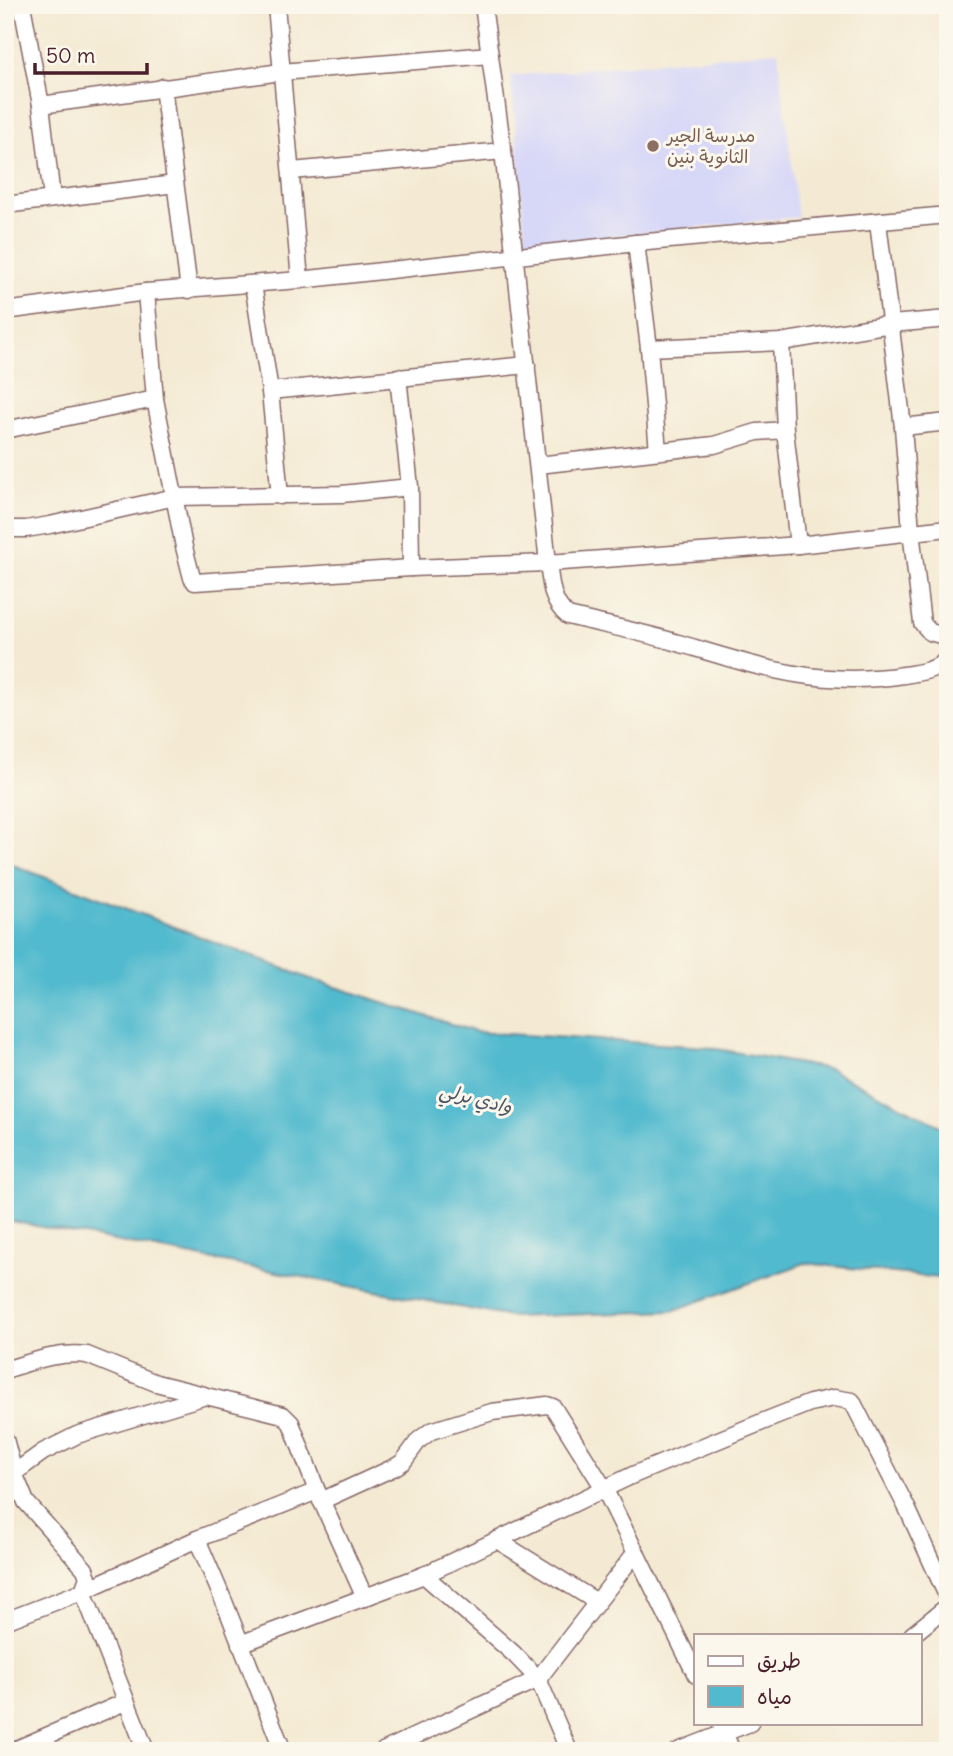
<svg xmlns="http://www.w3.org/2000/svg" width="953" height="1756" viewBox="0 0 953 1756" font-family="Delius,'Playpen Sans Arabic',sans-serif">
	<rect width="100%" height="100%" fill="#fbf7ec"/>
	<filter id="ink" filterUnits="userSpaceOnUse"><feTurbulence type="fractalNoise" baseFrequency=".0143" numOctaves="2"/><feDisplacementMap in="SourceGraphic" scale="14" xChannelSelector="R" yChannelSelector="G"/><feConvolveMatrix kernelMatrix="1 2 1 2 8 2 1 2 1" color-interpolation-filters="sRGB"/></filter>
	<filter id="wash" filterUnits="userSpaceOnUse"><feTurbulence type="fractalNoise" baseFrequency=".00686" numOctaves="4" result="noise"/><feDisplacementMap in="SourceGraphic" scale="28" xChannelSelector="R" yChannelSelector="G"/><feGaussianBlur stdDeviation="1.57" result="paint"/><feColorMatrix in="noise" values="0 0 0 0 0 0 0 0 0 0 0 0 0 0 0 0 0 1.4 0 .05"/><feComposite in="paint" operator="in"/></filter>
	<g filter="url(#wash)">
		<rect width="100%" height="100%" fill="#f4ead3"/>
		<path fill="#d7d7f8" d="M778 51 798 217 526 245 511 76Z"/>
		<path fill="#51bace" stroke="#4e6c7c" stroke-width="2" d="M5 862 308 978 476 1032 706 1047 829 1069 948 1130V1279L805 1263 672 1311 511 1317 5 1220Z"/>
	</g>
	<g filter="url(#ink)">
		<g fill="none" stroke-linecap="round" stroke-linejoin="round">
			<defs>
				<g id="minor">
					<path d="M22 5 41 105 52 198"/>
					<path d="M276 5 300 280"/>
					<path d="M483 5 503 151 548 563C551 584 551 602 568 616 604 625 642 632 678 643 759 667 817 688 904 675 918 673 939 670 948 658"/>
					<path d="M163 87 189 290"/>
					<path d="M41 105 281 72 490 55"/>
					<path d="M292 171 503 151"/>
					<path d="M5 205 175 184"/>
					<path d="M878 222 903 427 911 531 922 623 930 632 948 637"/>
					<path d="M636 243 649 348 658 451"/>
					<path d="M253 284 270 391 280 496"/>
					<path d="M146 292 155 399 184 547 192 578 195 582 411 568 548 563 798 545 948 528"/>
					<path d="M5 311 146 292 300 280 636 243 948 215"/>
					<path d="M781 342 785 430 798 545"/>
					<path d="M649 348 781 342 891 324 948 319"/>
					<path d="M398 377 410 487 411 568"/>
					<path d="M270 391 527 365"/>
					<path d="M903 427 948 422"/>
					<path d="M5 430 155 399"/>
					<path d="M538 465 714 445 757 432 785 430"/>
					<path d="M5 529H26L50 525 175 497 342 494 410 487"/>
					<path d="M5 1370C31 1362 59 1351 87 1355L156 1383 204 1395"/>
					<path d="M5 1439 14 1473 8 1476"/>
					<path d="M318 1493 365 1598"/>
					<path d="M321 1501 395 1467 403 1462 419 1440 431 1431 492 1412 547 1405 553 1407 605 1490 696 1675"/>
					<path d="M197 1539 225 1604 283 1751"/>
					<path d="M497 1540 597 1602"/>
					<path d="M424 1575 514 1654 538 1679 569 1751"/>
					<path d="M5 1621 83 1591 197 1539 317 1491 291 1423 283 1415 206 1396 77 1435 43 1452 14 1473 26 1502 85 1569 88 1577 83 1591 146 1751"/>
					<path d="M912 1635 948 1606"/>
					<path d="M240 1644 424 1575 633 1475 767 1420 810 1403 834 1398 852 1401 907 1508 948 1598"/>
					<path d="M721 1725 732 1751"/>
					<path d="M12 1751 125 1702"/>
					<path d="M383 1751 538 1679 636 1552"/>
					<path d="M678 1751 750 1723"/>
				</g>
			</defs>
			<use href="#minor" stroke="#866666" stroke-width="19"/>
			<use href="#minor" stroke="#fff" stroke-width="16"/>
		</g>
	</g>
	<circle fill="#8d6e63" stroke="#fbf7ec" stroke-width="2.5" cx="653" cy="146" r="7"/>
	<g text-anchor="middle" stroke-width="6" stroke-linejoin="round" paint-order="stroke">
		<g font-size="18" fill="#785e54" stroke="#fbf7ec" text-anchor="start">
			<text x="667" y="142">مدرسة الجير<tspan x="667" dy="21">الثانوية بنين</tspan></text>
		</g>
		<g font-size="19" font-style="italic" fill="#4c5564" stroke="#fbf7ec">
			<text transform="translate(476 1098) rotate(14)" y="7">وادي برلي</text>
		</g>
	</g>
	<rect width="953" height="1756" fill="none" stroke="#fbf7ec" stroke-width="28"/>
	<rect x="694" y="1634" width="228" height="91" fill="#fbf7ec" stroke="#b4a19f" stroke-width="2"/>
	<rect x="708" y="1656" width="35" height="10" fill="#ffffff" stroke="#b4a19f" stroke-width="2"/>
	<text x="757" y="1668" font-size="21" fill="#4a1f2b">طريق</text>
	<rect x="708" y="1686" width="35" height="21" fill="#51bace" stroke="#b4a19f" stroke-width="2"/>
	<text x="757" y="1704" font-size="21" fill="#4a1f2b">مياه</text>
	<path d="M35 63v10h112v-10" fill="none" stroke="#4a1f2b" stroke-width="3.5"/>
	<text x="46" y="63" font-size="21" fill="#4a1f2b" stroke="#fbf7ec" stroke-width="5" paint-order="stroke">50 m</text>
</svg>
